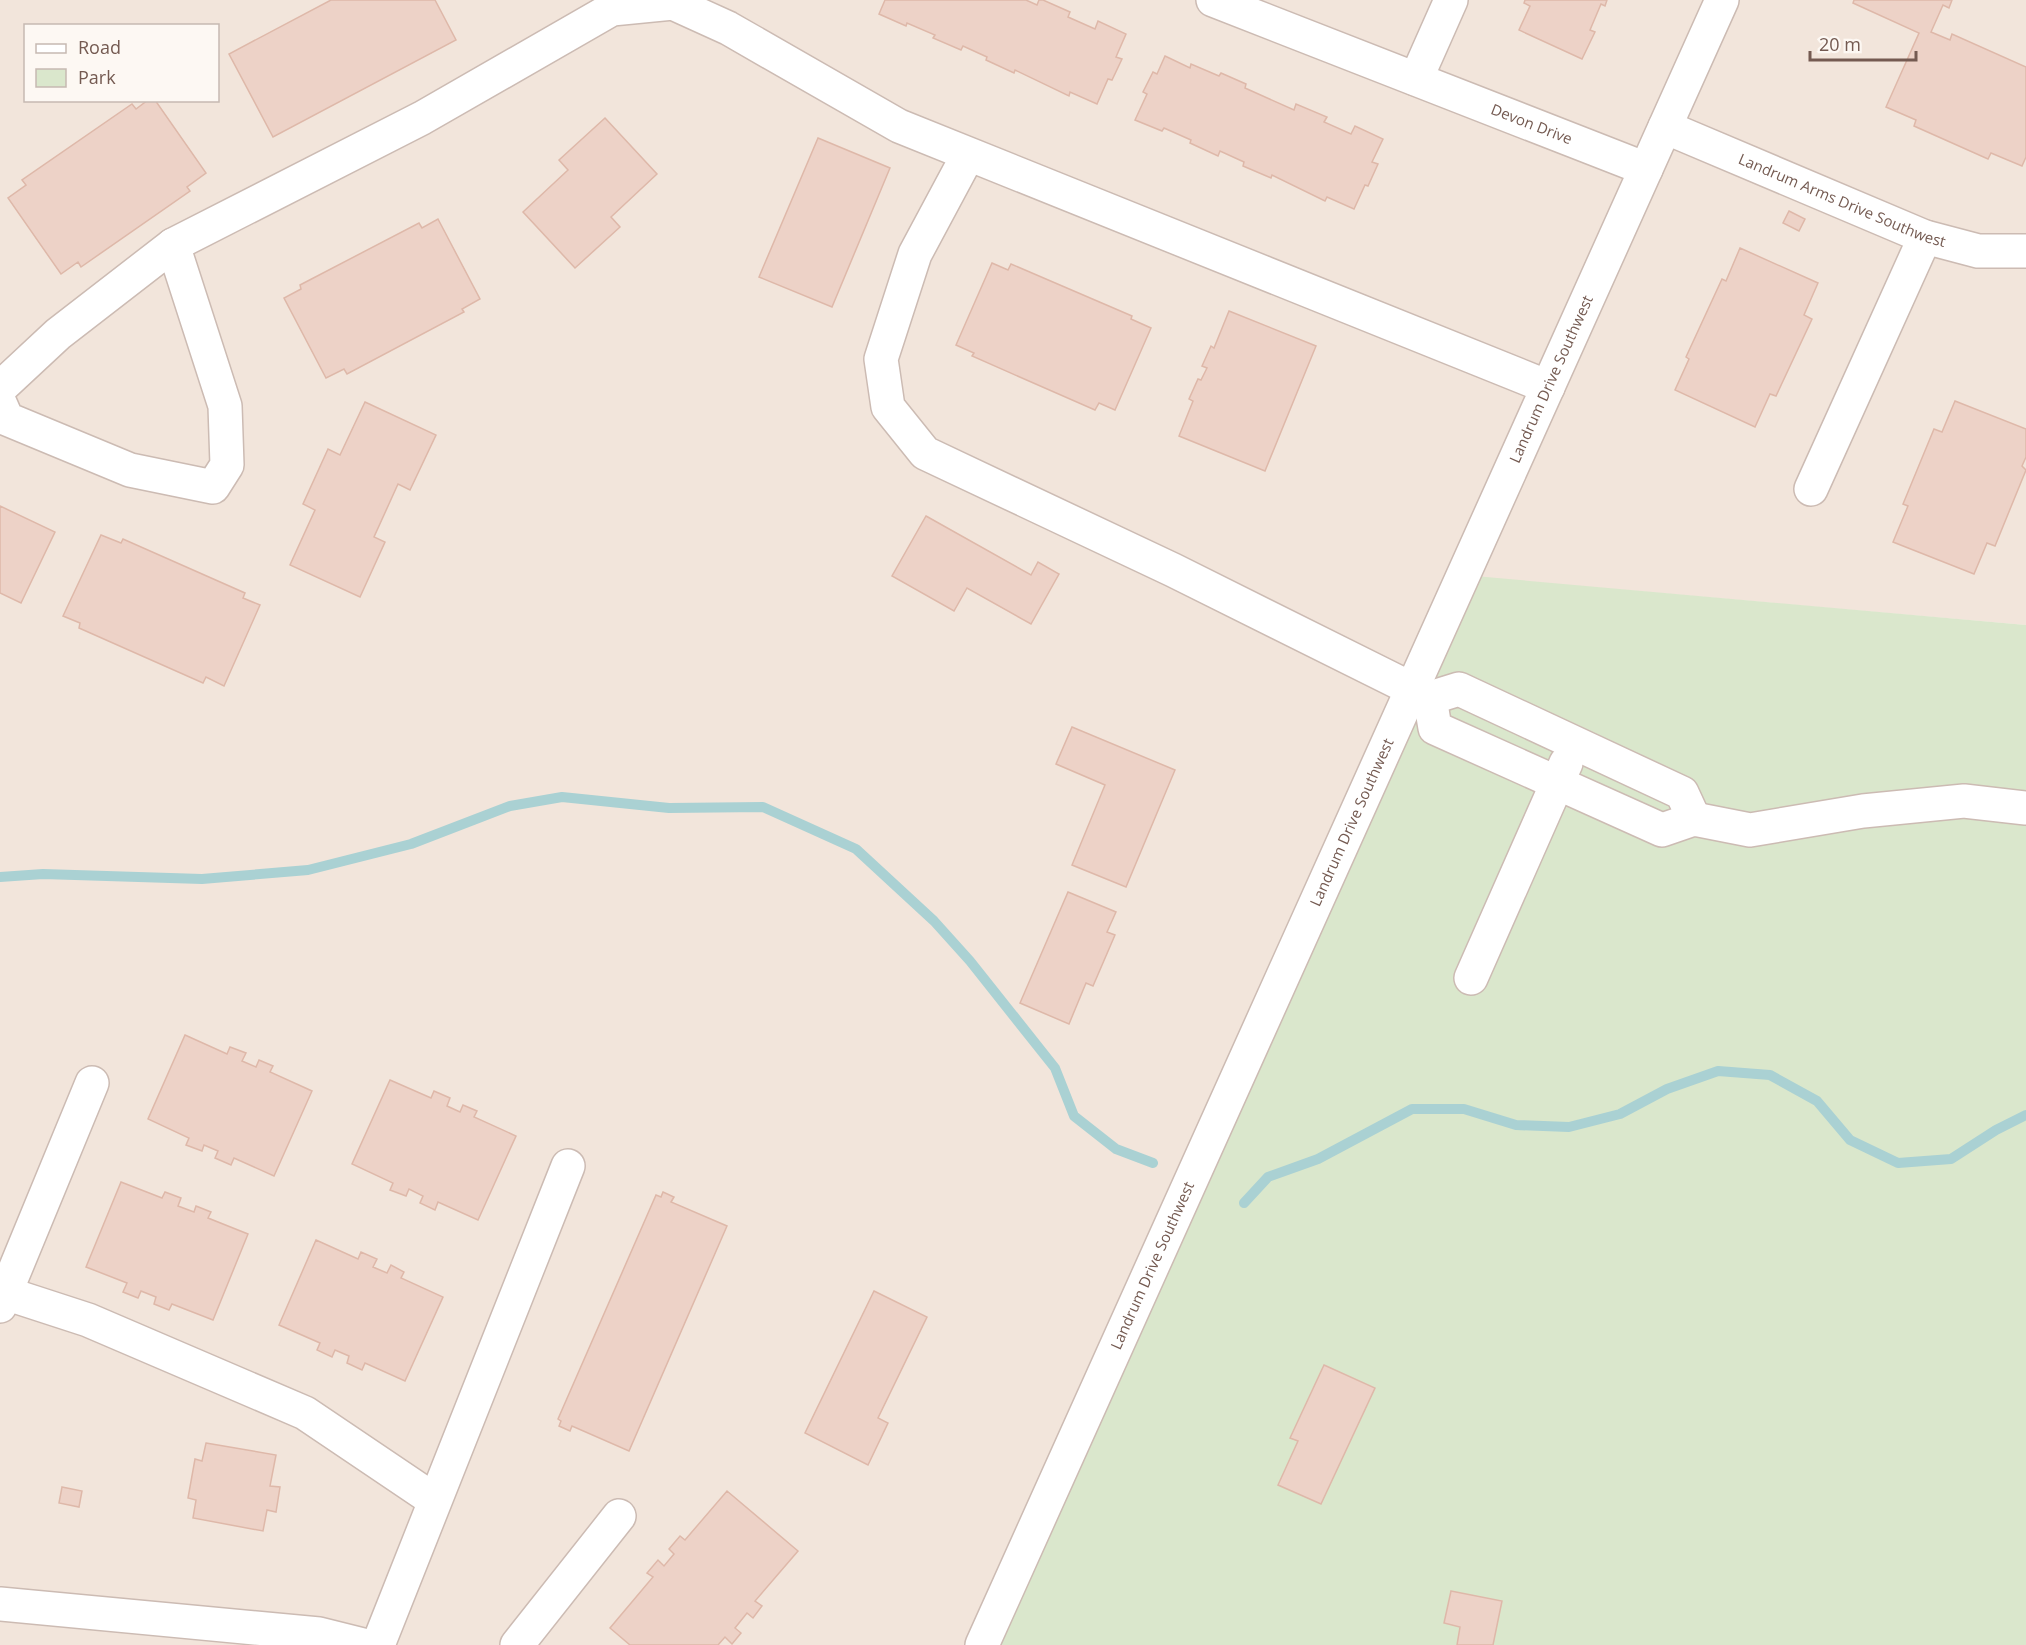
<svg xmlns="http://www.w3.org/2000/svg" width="2026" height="1645" viewBox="0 0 2026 1645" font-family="'Open Sans',sans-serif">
	<rect width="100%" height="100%" fill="#fbf4ec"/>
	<path fill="#f2e5db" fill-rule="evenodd" d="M0 0H2026V625L1463 576 967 1645H0ZM26 26H218V100H26Z"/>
	<path fill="#dae7cc" d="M1463 575 2026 625V1645H967Z"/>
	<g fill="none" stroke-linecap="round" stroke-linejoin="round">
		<g stroke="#aad1d3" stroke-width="10">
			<path d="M0 877 43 874 202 879 308 870 411 844 510 806 562 797 669 808 763 807 856 849 934 921 970 961 1055 1068 1074 1116 1116 1149 1153 1163"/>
			<path d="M1244 1203 1268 1177 1318 1159 1412 1109H1464L1516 1125 1569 1127 1620 1114 1667 1089 1718 1071 1770 1075 1817 1101 1850 1140 1898 1163 1951 1159 1996 1130 2026 1115"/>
		</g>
	</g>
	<g fill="#edd2c7" stroke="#deb8a9" stroke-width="1.5">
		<path d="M331 0H435L456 40 273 137 229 54Z"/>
		<path d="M885 0H1026L1037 5 1039 0H1043L1070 12 1068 17 1095 29 1098 21 1126 34 1116 57 1122 59 1112 80 1108 79 1097 104 1070 92 1069 96 1015 70 1014 73 986 60 987 57 963 46 961 50 933 38 935 35 907 23 906 26 879 14Z"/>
		<path d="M1525 0H1607L1605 6 1601 4 1590 30 1595 32 1582 59 1519 30 1530 6 1524 3Z"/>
		<path d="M1854 0H1952L1949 8 1943 5 1931 32 1950 40 1952 34 2026 67V157L2022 166 1991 153 1988 159 1914 126 1916 120 1886 107 1919 33 1853 3Z"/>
		<path d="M1165 56 1190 68 1191 64 1219 76 1221 73 1246 84 1245 88 1294 110 1296 104 1327 117 1324 122 1351 134 1355 126 1383 139 1372 162 1378 164 1368 186 1365 185 1354 209 1327 197 1325 201 1272 175 1271 178 1243 166 1244 162 1220 151 1218 156 1190 143 1191 140 1164 128 1162 131 1135 120 1147 94 1143 92 1153 72 1157 74Z"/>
		<path d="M148 100H155L206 173 187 187 190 191 81 267 78 262 61 274 8 198 26 185 22 180 132 104 136 109Z"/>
		<path d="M605 118 657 174 611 217 620 227 575 268 523 212 568 170 559 160Z"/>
		<path d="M818 138 890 168 832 307 759 277Z"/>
		<path d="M1789 211 1805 219 1799 231 1783 223Z"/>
		<path d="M438 219 480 299 462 309 464 312 347 374 344 369 326 378 284 298 301 289 300 285 419 223 422 228Z"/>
		<path d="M1740 248 1818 283 1804 315 1812 319 1776 396 1770 394 1755 427 1675 390 1689 359 1686 357 1722 279 1726 281Z"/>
		<path d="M992 263 1008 270 1011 264 1132 316 1131 319 1151 328 1115 410 1099 403 1095 410 972 356 974 353 956 345Z"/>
		<path d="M1229 311 1316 346 1265 471 1179 436 1193 401 1189 399 1198 379 1201 380 1207 368 1202 366 1211 346 1214 348Z"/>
		<path d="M1955 401 2026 429V457L2022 466 2026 470 1995 546 1987 543 1974 574 1893 542 1908 506 1903 504 1934 429 1942 432Z"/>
		<path d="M365 402 436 435 410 490 398 484 374 537 385 542 360 597 290 565 315 510 303 504 328 449 340 455Z"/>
		<path d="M0 506 55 532 21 603 0 593Z"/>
		<path d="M926 516 1031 575 1038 562 1059 574 1031 624 967 588 954 611 892 576Z"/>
		<path d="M101 535 121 543 123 539 245 593 243 598 260 605 224 686 206 677 203 683 79 628 80 623 63 616Z"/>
		<path d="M1072 727 1175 770 1126 887 1072 865 1105 785 1056 764Z"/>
		<path d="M1068 892 1116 912 1107 932 1115 935 1093 986 1086 983 1069 1024 1020 1003Z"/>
		<path d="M185 1035 227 1054 230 1047 246 1053 242 1061 256 1067 259 1060 273 1066 270 1072 312 1091 274 1176 234 1158 231 1165 215 1158 218 1151 204 1145 202 1151 186 1145 189 1138 148 1119Z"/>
		<path d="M390 1080 431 1098 434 1091 450 1098 447 1106 460 1112 463 1105 477 1111 474 1117 516 1136 478 1220 438 1202 435 1210 420 1203 423 1196 409 1189 406 1196 390 1190 393 1183 352 1164Z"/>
		<path d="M121 1182 162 1198 165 1192 181 1198 178 1206 194 1212 196 1206 211 1212 208 1218 248 1234 213 1320 172 1304 169 1310 154 1304 156 1297 141 1291 138 1298 123 1292 127 1283 86 1267Z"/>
		<path d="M663 1192 674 1197 671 1202 727 1226 629 1451 572 1426 570 1431 559 1426 561 1421 558 1419 656 1195 661 1197Z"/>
		<path d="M316 1240 358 1259 361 1252 377 1259 373 1267 387 1273 391 1265 404 1272 401 1278 443 1297 405 1381 365 1363 362 1370 347 1363 349 1356 335 1350 332 1357 317 1350 320 1343 279 1325Z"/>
		<path d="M874 1291 927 1317 878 1418 888 1423 868 1465 805 1433Z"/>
		<path d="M1324 1365 1375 1388 1321 1504 1278 1485 1298 1441 1290 1438Z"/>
		<path d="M206 1443 276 1455 270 1486 280 1487 276 1512 267 1510 263 1531 193 1518 196 1500 188 1498 195 1459 202 1461Z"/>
		<path d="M62 1487 82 1491 79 1507 59 1503Z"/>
		<path d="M727 1491 798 1551 755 1601 762 1606 753 1618 747 1613 735 1628 741 1633 732 1644 725 1637 718 1645H630L610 1628 653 1577 647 1573 658 1560 664 1566 674 1554 669 1549 680 1536 685 1540Z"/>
		<path d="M1451 1591 1502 1601 1493 1645H1457L1460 1627 1444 1623Z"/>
	</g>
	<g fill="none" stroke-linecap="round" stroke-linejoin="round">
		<defs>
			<g id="minor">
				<path id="s1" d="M1213 0 1646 169"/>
				<path d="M1416 79 1451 0"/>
				<path id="s2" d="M1665 127 1925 237 1978 251H2026"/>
				<path d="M968 155 915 254 881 359 888 407 925 453 1173 570 1430 698 1459 689 1682 793 1694 819"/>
				<path d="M173 245 422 118 612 9 673 3 728 28 899 126 1548 387"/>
				<path d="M0 388 58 334 173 245 225 406 227 465 213 487 130 470 7 419 0 403"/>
				<path d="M1811 489 1925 237"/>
				<path d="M1430 698 1435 728 1662 830 1694 819 1750 830 1863 811 1964 801 2026 808"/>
				<path d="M1471 978 1566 763"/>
				<path d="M5 1293 88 1320 305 1413 434 1500"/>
				<path d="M0 1306 92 1083"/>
				<path d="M0 1604 319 1634 363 1645"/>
				<path d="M378 1645 568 1166"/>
				<path d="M517 1645 619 1516"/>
				<path id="s3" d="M982 1645 1722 0"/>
			</g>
		</defs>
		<use href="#minor" stroke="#ccbbb3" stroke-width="36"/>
		<use href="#minor" stroke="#fff" stroke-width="33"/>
	</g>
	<g text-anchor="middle" stroke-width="5" stroke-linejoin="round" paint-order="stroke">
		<g font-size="15" fill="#745a51" stroke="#fdf8f3">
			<text dy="5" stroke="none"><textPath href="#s1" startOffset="342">Devon Drive</textPath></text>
			<text dy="5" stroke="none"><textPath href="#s2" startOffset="192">Landrum Arms Drive Southwest</textPath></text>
			<text dy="5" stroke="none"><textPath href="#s3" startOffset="1388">Landrum Drive Southwest</textPath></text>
			<text dy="5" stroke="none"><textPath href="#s3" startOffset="902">Landrum Drive Southwest</textPath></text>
			<text dy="5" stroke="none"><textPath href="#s3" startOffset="416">Landrum Drive Southwest</textPath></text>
		</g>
	</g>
	<rect x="24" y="24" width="195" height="78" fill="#fdf8f3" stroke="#c6b9b2" stroke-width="1.5"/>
	<rect x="36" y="44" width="30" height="9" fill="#ffffff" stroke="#c6b9b2" stroke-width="1.5"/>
	<text x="78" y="54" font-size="18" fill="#745a51">Road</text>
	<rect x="36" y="69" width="30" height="18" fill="#dae7cc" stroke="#c6b9b2" stroke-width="1.5"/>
	<text x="78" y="84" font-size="18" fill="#745a51">Park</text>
	<path d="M1810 51v9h106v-9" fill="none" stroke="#745a51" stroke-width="3"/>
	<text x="1819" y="51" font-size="18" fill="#745a51" stroke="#fdf8f3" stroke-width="4.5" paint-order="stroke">20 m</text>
</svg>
